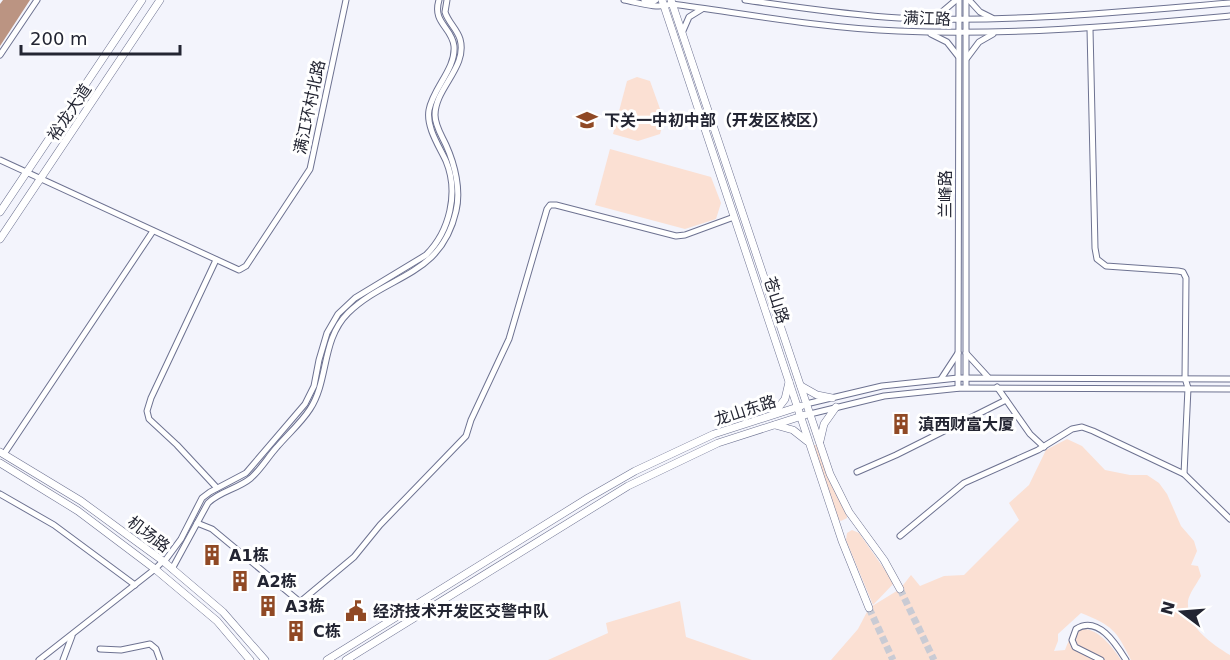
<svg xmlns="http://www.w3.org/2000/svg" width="1230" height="660" viewBox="0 0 1230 660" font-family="'DejaVu Sans','Noto Sans SC',sans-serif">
	<rect width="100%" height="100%" fill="#f3f4fc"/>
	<g fill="#fbe0d3">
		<path d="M637 77 650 81 664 120 660 134 638 141 613 134 627 81Z"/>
		<path d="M610 149 711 177 721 203 716 219 685 229 595 205Z"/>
		<path d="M1067 439 1082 446 1105 470 1130 475H1147L1159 483 1167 494 1181 526 1194 541 1197 551 1191 565 1198 566 1201 576C1197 583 1189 594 1188 601 1186 627 1211 643 1230 655V660H1131C1116 630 1113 626 1081 613L1058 634V641L1054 651 1065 650C1079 609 1107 638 1121 660H831L858 629 869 608 900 589 911 575 920 586 944 576 964 575 1019 520 1009 503 1029 485 1046 450Z"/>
		<path d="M813 445H816L830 482 847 516V518L841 521 838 519Z"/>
		<path d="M852 530 859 533 894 583 873 605 846 540 847 533Z"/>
		<path d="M680 601 686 637 752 660H548L608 633 606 623Z"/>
	</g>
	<path fill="#bb9482" d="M3 0H30L0 46V4Z"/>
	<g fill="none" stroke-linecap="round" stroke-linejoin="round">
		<g stroke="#c9cbd4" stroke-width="7" stroke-dasharray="7 3.5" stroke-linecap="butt">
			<path d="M900 589 934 660"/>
			<path d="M869 608 893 660"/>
		</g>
		<defs>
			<g id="minor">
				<path d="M624 0C640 3 656 9 672 4 747 14 822 28 898 31 1009 36 1119 26 1230 16"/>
				<path d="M644 0 653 2 656 0"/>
				<path d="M745 0C796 7 847 15 899 18 1010 23 1119 12 1230 3"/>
				<path d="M969 0 980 12 992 18"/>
				<path d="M930 17 942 12 956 0"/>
				<path d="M1090 29 1095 248 1097 259 1106 266 1178 271 1183 272 1186 278 1185 378 1188 388 1184 474"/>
				<path d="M682 33 689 17 702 9"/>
				<path d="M931 34 947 42 958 56"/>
				<path d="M0 55 37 0"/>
				<path d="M967 58 979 42 993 34"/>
				<path d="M0 160 239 270 246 266 310 169 346 0"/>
				<path d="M216 260 151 398 147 411 149 419 177 445 217 488"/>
				<path d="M966 353 988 377"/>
				<path d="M941 379 958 353"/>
				<path d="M966 387V0"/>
				<path d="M997 387 1030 434 1044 447"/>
				<path d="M958 388 959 0"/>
				<path d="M806 404 882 386 958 378 1230 379"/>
				<path d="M810 414 884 396 961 388 1230 389"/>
				<path d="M4 454 153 231"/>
				<path d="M857 472 896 455 1006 400"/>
				<path d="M0 494 54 525 135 585"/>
				<path d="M197 523 212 529 300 602 354 557 380 525 466 436 471 420 509 339 547 209 550 205H556L676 236 685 235 734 217"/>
				<path d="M900 536 964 483 1038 450 1072 429 1082 427 1093 431 1184 474 1230 519"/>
				<path d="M164 562 181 539 202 498 210 492 246 473 305 404 314 386 319 360 327 333 338 314 355 298 426 255C450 231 459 192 446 161 439 146 426 127 429 110 433 88 456 69 454 46 452 27 432 23 439 0"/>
				<path d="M172 569 208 503C220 491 238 489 251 478 261 469 268 457 277 447 288 434 301 423 310 409 329 380 321 340 348 313 388 274 441 277 456 211 461 190 455 165 446 145 442 136 435 126 435 115 435 88 468 67 460 39 457 29 448 22 445 12L447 0"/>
				<path d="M100 649 121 650 150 644 156 649 160 660"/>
				<path d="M39 660 155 569 163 561"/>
				<path d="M63 660 72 636"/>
				<path d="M1101 660 1075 647 1072 640 1076 629C1098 615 1116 644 1126 660"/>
			</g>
			<g id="major">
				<path d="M662 0 842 541 869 608"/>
				<path d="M671 0 830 474 849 512 884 560 900 589"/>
				<path d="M0 212 142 0"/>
				<path d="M0 239 160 0"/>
				<path d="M801 386 817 395 832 398"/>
				<path d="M775 412 785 399 789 382"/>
				<path d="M775 425 793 430 807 441"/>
				<path d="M820 441 824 424 836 407"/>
				<path d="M0 452 81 501 163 561 223 612 265 660"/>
				<path d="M0 463 78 511 155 569 217 621 250 660"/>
				<path d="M327 660 588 498 635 471 714 434 801 406"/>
				<path d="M346 660 628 486 718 443 805 415"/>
			</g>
		</defs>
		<use href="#minor" stroke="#6d7291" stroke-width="7"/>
		<use href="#major" stroke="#6d7291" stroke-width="8"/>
		<use href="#minor" stroke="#fff" stroke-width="5"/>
		<use href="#major" stroke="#fff" stroke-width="7"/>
	</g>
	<defs>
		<symbol id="school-bare" viewBox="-9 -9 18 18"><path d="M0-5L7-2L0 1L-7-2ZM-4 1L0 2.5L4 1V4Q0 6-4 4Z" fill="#904925" stroke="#fff" stroke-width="2.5" paint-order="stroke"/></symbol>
		<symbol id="building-bare" viewBox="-9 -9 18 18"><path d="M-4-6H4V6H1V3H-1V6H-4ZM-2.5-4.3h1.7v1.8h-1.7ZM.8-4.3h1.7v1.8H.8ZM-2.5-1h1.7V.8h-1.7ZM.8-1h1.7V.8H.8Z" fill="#904925" stroke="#fff" stroke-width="2.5" paint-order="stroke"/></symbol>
		<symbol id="civic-bare" viewBox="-9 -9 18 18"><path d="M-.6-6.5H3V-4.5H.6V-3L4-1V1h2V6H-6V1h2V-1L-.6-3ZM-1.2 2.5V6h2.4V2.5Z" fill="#904925" stroke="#fff" stroke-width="2.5" paint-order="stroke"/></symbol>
	</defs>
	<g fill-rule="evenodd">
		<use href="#school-bare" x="572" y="105" width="30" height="30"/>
		<use href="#building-bare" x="886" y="409" width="30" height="30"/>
		<use href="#building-bare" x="197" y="540" width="30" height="30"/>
		<use href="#building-bare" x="225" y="566" width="30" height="30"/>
		<use href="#building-bare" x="253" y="591" width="30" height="30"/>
		<use href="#civic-bare" x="341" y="596" width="30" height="30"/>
		<use href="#building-bare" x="281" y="616" width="30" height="30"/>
	</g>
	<g text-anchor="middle" stroke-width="6" stroke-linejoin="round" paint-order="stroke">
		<g font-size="16" fill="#232532" stroke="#fff">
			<text transform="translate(927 18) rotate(2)" y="6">满江路</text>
			<text transform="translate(309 107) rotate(-78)" y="6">满江环村北路</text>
			<text transform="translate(69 112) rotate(-56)" y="6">裕龙大道</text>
			<text transform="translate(945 194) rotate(-90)" y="6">兰峰路</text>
			<text transform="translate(777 300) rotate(72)" y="6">苍山路</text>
			<text transform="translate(745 410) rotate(-18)" y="6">龙山东路</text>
			<text transform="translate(149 534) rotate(37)" y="6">机场路</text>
		</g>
		<g font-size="16" font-weight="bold" fill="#232532" stroke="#fff" text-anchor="start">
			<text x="604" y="126">下关一中初中部（开发区校区）</text>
			<text x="918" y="430">滇西财富大厦</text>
			<text x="229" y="561">A1栋</text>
			<text x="257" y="587">A2栋</text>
			<text x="285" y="612">A3栋</text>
			<text x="373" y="617">经济技术开发区交警中队</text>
			<text x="313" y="637">C栋</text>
		</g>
	</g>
	<g transform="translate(1182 612) rotate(286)" stroke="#ffffff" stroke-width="4.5" paint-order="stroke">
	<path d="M0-4.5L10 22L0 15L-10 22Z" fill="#232532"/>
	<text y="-9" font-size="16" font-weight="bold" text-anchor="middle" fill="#232532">N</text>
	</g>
	<path d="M21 45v9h159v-9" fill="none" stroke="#232532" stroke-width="3"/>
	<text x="30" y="45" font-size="18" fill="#232532" stroke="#ffffff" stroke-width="4.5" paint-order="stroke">200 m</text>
</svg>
